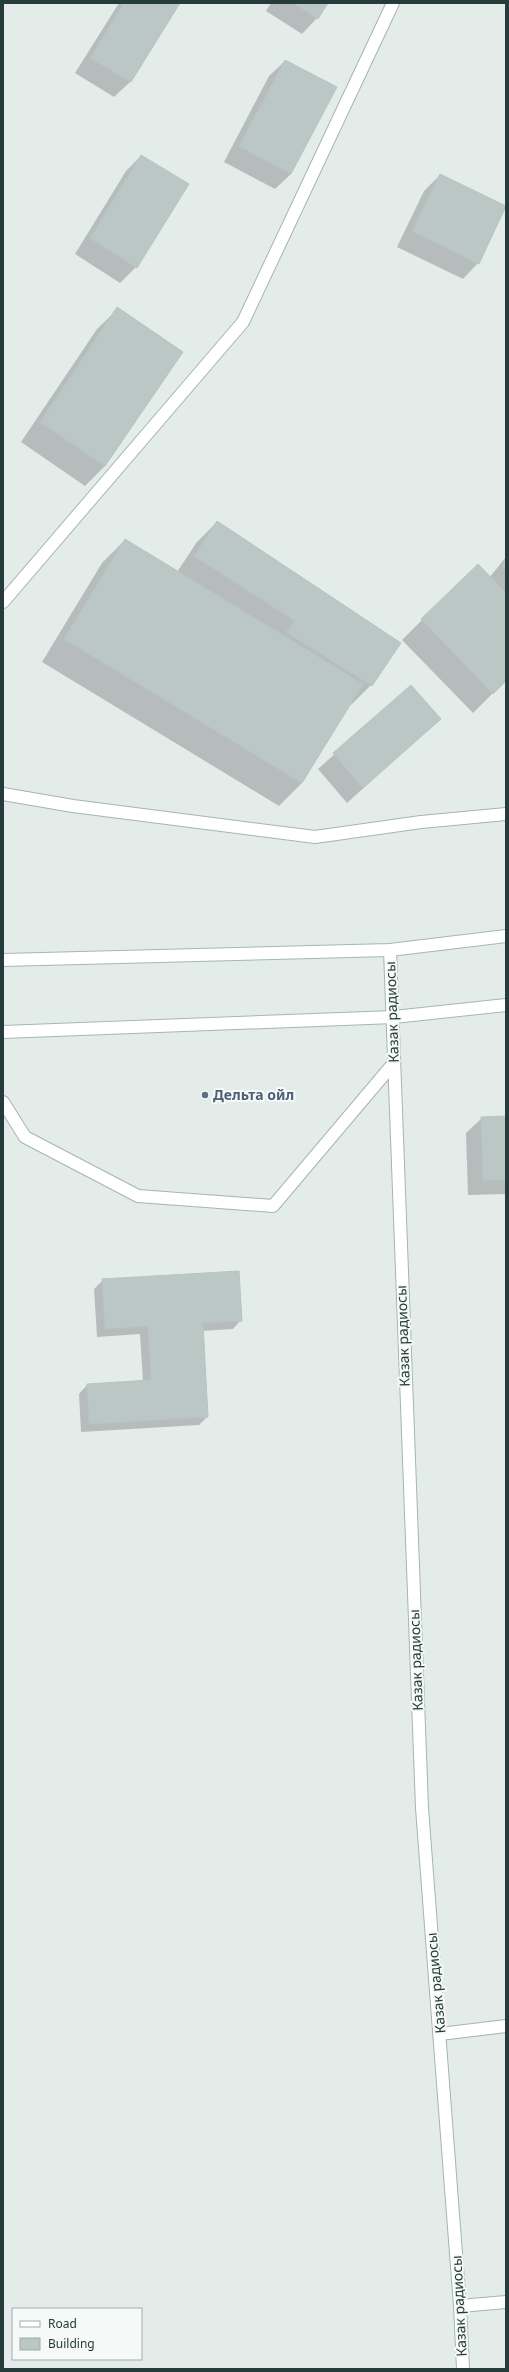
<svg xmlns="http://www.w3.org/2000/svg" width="509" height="2372" viewBox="0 0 509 2372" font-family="'Noto Sans',sans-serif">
	<rect width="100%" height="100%" fill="#e4ecea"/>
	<g fill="#0003">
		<path d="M119 3H179L130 82 114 97 75 73Z"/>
		<path d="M271 3H327L317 18 302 34 266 11Z"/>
		<path d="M285 61 291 174 275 189 224 162 269 76Z"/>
		<path d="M141 156 136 267 120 283 75 254 126 171Z"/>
		<path d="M440 175 506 207 478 263 463 279 397 247 424 191Z"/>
		<path d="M118 309 181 352 105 466 85 486 21 442 97 329Z"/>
		<path d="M217 522 371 685 351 705 349 704 302 783 279 806 42 662 102 563 125 540 177 572 197 542Z"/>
		<path d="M506 557V680L473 713 402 640 422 620 489 578Z"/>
		<path d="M411 686 439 719 347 803 318 769Z"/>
		<path d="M506 1117V1194L468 1195 466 1133 482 1118Z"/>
		<path d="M103 1280 241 1320 233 1329 202 1331 207 1417 199 1425 81 1432 79 1394 87 1385 143 1382 140 1334 97 1337 94 1289Z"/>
	</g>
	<g fill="#bac7c4" stroke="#b7c5c2">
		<path d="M124 3H180L131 82 90 58Z"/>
		<path d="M293 3H328L318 19Z"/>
		<path d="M285 60 337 87 291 174 239 146Z"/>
		<path d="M141 155 189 184 137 268 90 238Z"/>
		<path d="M440 174 506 206 479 264 412 231Z"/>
		<path d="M117 307 183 352 105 466 40 422Z"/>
		<path d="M217 521 401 643 372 686 286 632 295 621 194 556Z"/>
		<path d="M125 539 363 684 302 783 64 639Z"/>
		<path d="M506 560V569L502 566Z"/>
		<path d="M478 564 506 593V681L493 694 421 619Z"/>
		<path d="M411 685 441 719 363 788 333 753Z"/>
		<path d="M506 1116V1180H483L481 1117Z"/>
		<path d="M239 1271 242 1321 203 1323 208 1417 89 1424 87 1384 151 1380 148 1326 105 1329 102 1279Z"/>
	</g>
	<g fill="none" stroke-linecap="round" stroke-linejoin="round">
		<defs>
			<g id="service">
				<path d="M3 794 73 806 315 837 421 822 506 814"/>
				<path d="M3 1102 25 1137 138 1196 273 1206 393 1064"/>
				<path d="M460 2306 506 2302"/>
			</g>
			<g id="minor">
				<path d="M3 602 243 322 393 3"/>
				<path d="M390 950 422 1808 460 2306 463 2369"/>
				<path d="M440 2034 506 2026"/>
			</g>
			<g id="secondary">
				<path d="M3 960 390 950 506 936"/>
				<path d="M3 1032 394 1017 506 1005"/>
			</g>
		</defs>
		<use href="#service" stroke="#a7b4b2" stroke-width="14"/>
		<use href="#minor" stroke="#a7b4b2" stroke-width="14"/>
		<use href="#secondary" stroke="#a4b7b4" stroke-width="14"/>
		<use href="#service" stroke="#fff" stroke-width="12"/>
		<use href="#minor" stroke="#fff" stroke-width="12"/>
		<use href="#secondary" stroke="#fff" stroke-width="12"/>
	</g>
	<circle fill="#5c6f8a" stroke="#f5f9f8" stroke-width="1.5" cx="205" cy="1095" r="4"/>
	<g text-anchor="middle" stroke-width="4" stroke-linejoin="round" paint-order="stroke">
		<g font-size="14" fill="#253c3a" stroke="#f5f9f8">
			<text transform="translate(392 1012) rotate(-92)" y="5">Казак радиосы</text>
			<text transform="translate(403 1336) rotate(-92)" y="5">Казак радиосы</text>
			<text transform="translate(416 1660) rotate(-92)" y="5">Казак радиосы</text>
			<text transform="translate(436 1983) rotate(-95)" y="5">Казак радиосы</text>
			<text transform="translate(459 2306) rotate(-93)" y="5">Казак радиосы</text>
		</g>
		<g font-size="14" font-weight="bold" fill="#4e5e75" stroke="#f5f9f8" text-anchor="start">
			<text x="213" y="1100">Дельта ойл</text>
		</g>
	</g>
	<rect width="509" height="2372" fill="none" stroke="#253c3a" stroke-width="8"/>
	<rect x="12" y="2308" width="130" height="52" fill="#f5f9f8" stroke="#a2adac"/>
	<rect x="20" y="2321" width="20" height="6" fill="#ffffff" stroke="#a2adac"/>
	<text x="48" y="2328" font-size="12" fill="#253c3a">Road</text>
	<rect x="20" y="2338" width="20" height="12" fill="#bac7c4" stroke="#a2adac"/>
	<text x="48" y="2348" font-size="12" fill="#253c3a">Building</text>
</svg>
